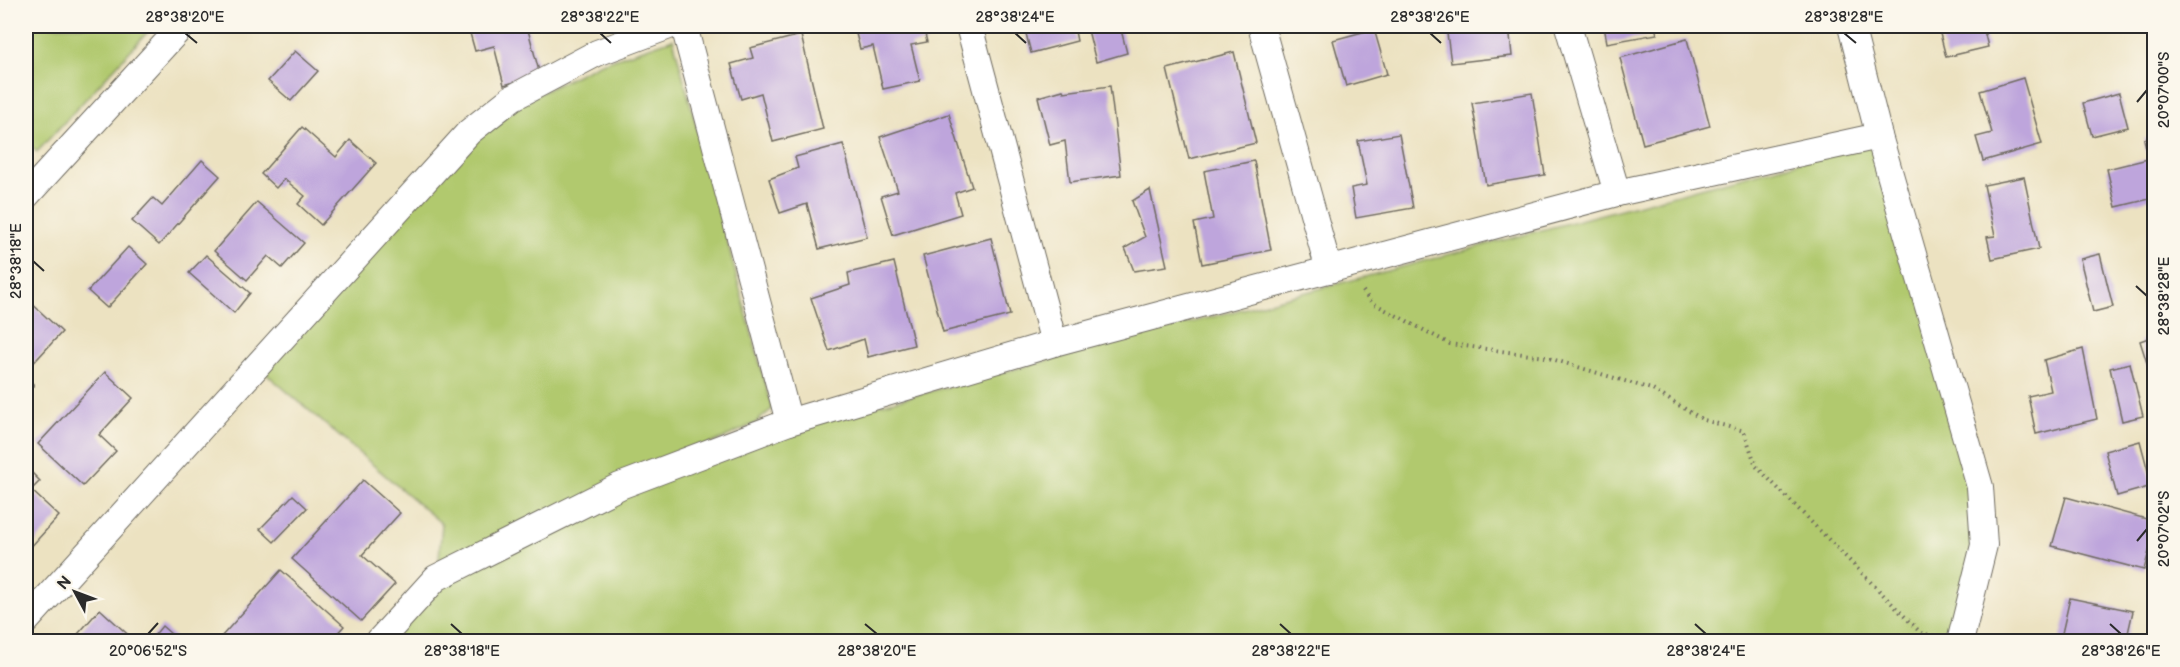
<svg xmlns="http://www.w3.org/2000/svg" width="2180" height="667" viewBox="0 0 2180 667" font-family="'Balsamiq Sans',sans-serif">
	<rect width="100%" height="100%" fill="#fbf7ec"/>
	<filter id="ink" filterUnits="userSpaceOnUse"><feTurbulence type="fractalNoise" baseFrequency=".0167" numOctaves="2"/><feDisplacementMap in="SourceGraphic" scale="12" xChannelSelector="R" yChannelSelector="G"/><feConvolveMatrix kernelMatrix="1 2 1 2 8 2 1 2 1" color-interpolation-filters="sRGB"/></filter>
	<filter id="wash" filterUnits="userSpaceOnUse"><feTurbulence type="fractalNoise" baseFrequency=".008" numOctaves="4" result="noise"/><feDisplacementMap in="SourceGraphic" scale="24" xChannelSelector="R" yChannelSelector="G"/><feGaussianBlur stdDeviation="1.35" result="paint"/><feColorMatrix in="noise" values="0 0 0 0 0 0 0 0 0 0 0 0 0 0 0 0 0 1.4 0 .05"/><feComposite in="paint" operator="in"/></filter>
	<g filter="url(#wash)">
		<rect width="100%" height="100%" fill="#ece2c1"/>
		<g fill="#b1c96e" stroke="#6e7a4c" stroke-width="1.5">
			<path d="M26 26H153L37 152 26 142Z"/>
			<path d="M673 39 772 409 754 424 438 569 442 524 263 371 473 138 516 105 599 64Z"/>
			<path d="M1875 142 1975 488 1977 544 1953 641 386 642 440 583 625 491 792 428Z"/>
		</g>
		<g id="blocks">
			<g fill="#bea5dc">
				<path d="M468 26H527L540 75 504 85 494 46 475 51Z"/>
				<path d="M854 26H923L927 42 911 45 920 81 883 89 873 46 860 49Z"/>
				<path d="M1024 26H1074L1077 41 1031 53Z"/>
				<path d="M1087 26H1120L1127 53 1096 62Z"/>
				<path d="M1446 26H1509L1512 56 1451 63Z"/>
				<path d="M1604 26H1655L1657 34 1607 43Z"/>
				<path d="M1938 26H1983L1988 47 1946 57Z"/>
				<path d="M1374 29 1387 74 1346 86 1333 40Z"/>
				<path d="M801 35 823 129 773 142 761 93 741 99 731 64 753 58 750 48Z"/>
				<path d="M1687 39 1710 126 1643 144 1620 58Z"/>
				<path d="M295 51 318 71 291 101 268 81Z"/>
				<path d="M1234 52 1256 143 1189 159 1167 69Z"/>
				<path d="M2023 78 2042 144 1983 161 1976 137 1992 133 1980 91Z"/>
				<path d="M1110 86 1121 175 1070 182 1065 141 1050 145 1038 97 1063 90 1064 92Z"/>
				<path d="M1532 93 1545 175 1486 185 1472 103Z"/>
				<path d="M2119 93 2128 127 2092 136 2083 103Z"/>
				<path d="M949 114 972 187 955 193 961 214 893 235 881 196 898 191 880 137Z"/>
				<path d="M302 127 336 157 350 140 376 163 321 225 298 204 305 196 284 179 276 188 261 174Z"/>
				<path d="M1399 134 1413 208 1356 218 1351 188 1367 185 1358 141Z"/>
				<path d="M2154 136V198L2116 207 2107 169 2148 159 2144 139Z"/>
				<path d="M843 144 867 237 819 249 807 204 780 213 769 179 798 168 795 157Z"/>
				<path d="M202 160 220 176 159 245 132 221 153 198 162 206Z"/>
				<path d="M1254 161 1271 250 1202 264 1194 223 1213 219 1204 171Z"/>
				<path d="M2024 177 2039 249 1992 259 1987 237 1995 236 1984 185Z"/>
				<path d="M1150 190 1167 266 1134 271 1125 248 1145 237 1132 201Z"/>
				<path d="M257 202 304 243 282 268 268 256 247 280 214 251Z"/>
				<path d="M991 238 1010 315 943 332 923 256Z"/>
				<path d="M128 247 147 264 107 308 88 291Z"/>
				<path d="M2100 254 2113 307 2093 312 2080 259Z"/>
				<path d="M206 255 250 293 234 313 189 273Z"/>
				<path d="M894 262 914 345 868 357 864 339 829 351 811 298 850 285 848 273Z"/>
				<path d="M26 298 62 332 26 371Z"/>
				<path d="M2154 336V385L2140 341Z"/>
				<path d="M2083 349 2097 419 2036 434 2028 396 2051 391 2044 360Z"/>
				<path d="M2130 363 2143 416 2122 421 2110 368Z"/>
				<path d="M105 372 133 398 99 435 116 451 83 486 38 444Z"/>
				<path d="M26 376 34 385 26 394Z"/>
				<path d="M2140 441 2152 486 2117 496 2105 451Z"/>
				<path d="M26 467 40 481 31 490 59 516 28 550 26 548Z"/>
				<path d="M363 480 400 513 362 555 395 584 361 621 292 559Z"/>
				<path d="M293 495 307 508 274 542 260 529Z"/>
				<path d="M2066 497 2154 521V533L2144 570 2052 546Z"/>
				<path d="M281 570 344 626 329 642H225L221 637Z"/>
				<path d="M2070 598 2133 611 2126 642H2060Z"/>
				<path d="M100 609 136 642H71Z"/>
				<path d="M162 626 180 642H149Z"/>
			</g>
		</g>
	</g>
	<g filter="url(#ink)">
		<use href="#blocks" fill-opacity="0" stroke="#6f6b60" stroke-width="1.5"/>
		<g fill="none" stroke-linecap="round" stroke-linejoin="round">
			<defs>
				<g id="street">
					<path d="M684 26 789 422 1054 343 1617 193 1879 136"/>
					<path d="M969 26 1054 343"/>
					<path d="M1261 26 1329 270"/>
					<path d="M1568 26 1617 193"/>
					<path d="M1851 26 1879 136 1980 487 1984 545 1960 642"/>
					<path d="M26 196 182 26"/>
					<path d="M26 621 469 132 512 98 597 53 669 26"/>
					<path d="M378 642 436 578 620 486 789 422"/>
				</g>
			</defs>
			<use href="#street" stroke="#6f6b60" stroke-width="28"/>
			<path stroke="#6f6b60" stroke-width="4" stroke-dasharray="1.5 4.5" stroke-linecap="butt" d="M1363 291 1371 302 1450 344 1545 357 1651 389 1704 420 1744 431 1756 466 1921 633 1934 636"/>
			<use href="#street" stroke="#fff" stroke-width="26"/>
		</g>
	</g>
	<path fill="none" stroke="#2b2b2b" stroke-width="2" d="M185 33 197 43M600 33 611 43M1015 33 1026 43M1430 33 1441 43M1844 33 1856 43M2137 102 2147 90M33 261 44 271M2136 286 2147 296M2137 541 2147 529M451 624 462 634M865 624 877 634M1280 624 1291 634M1695 624 1706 634M2110 624 2121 634M148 634 158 623"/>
	<rect width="2180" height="667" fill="none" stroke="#fbf7ec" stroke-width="66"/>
	<g transform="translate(75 592) rotate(311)" stroke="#fbf7ec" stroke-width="4.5" paint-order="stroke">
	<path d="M0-4.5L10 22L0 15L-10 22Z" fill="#2b2b2b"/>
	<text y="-9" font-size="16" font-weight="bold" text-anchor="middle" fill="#2b2b2b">N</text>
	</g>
	<rect x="33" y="33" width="2114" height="601" fill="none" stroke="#2b2b2b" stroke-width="2"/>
	<g font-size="15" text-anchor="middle" fill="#2b2b2b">
		<text x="185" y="22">28°38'20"E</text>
		<text x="600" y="22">28°38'22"E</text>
		<text x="1015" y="22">28°38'24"E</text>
		<text x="1430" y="22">28°38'26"E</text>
		<text x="1844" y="22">28°38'28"E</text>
		<text transform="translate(2164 90) rotate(-90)" y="5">20°07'00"S</text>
		<text transform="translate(16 261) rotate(-90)" y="5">28°38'18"E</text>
		<text transform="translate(2164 296) rotate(-90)" y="5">28°38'28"E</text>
		<text transform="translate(2164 529) rotate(-90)" y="5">20°07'02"S</text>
		<text x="148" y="656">20°06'52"S</text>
		<text x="462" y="656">28°38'18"E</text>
		<text x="877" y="656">28°38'20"E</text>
		<text x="1291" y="656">28°38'22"E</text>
		<text x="1706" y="656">28°38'24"E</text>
		<text x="2121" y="656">28°38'26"E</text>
	</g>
</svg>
